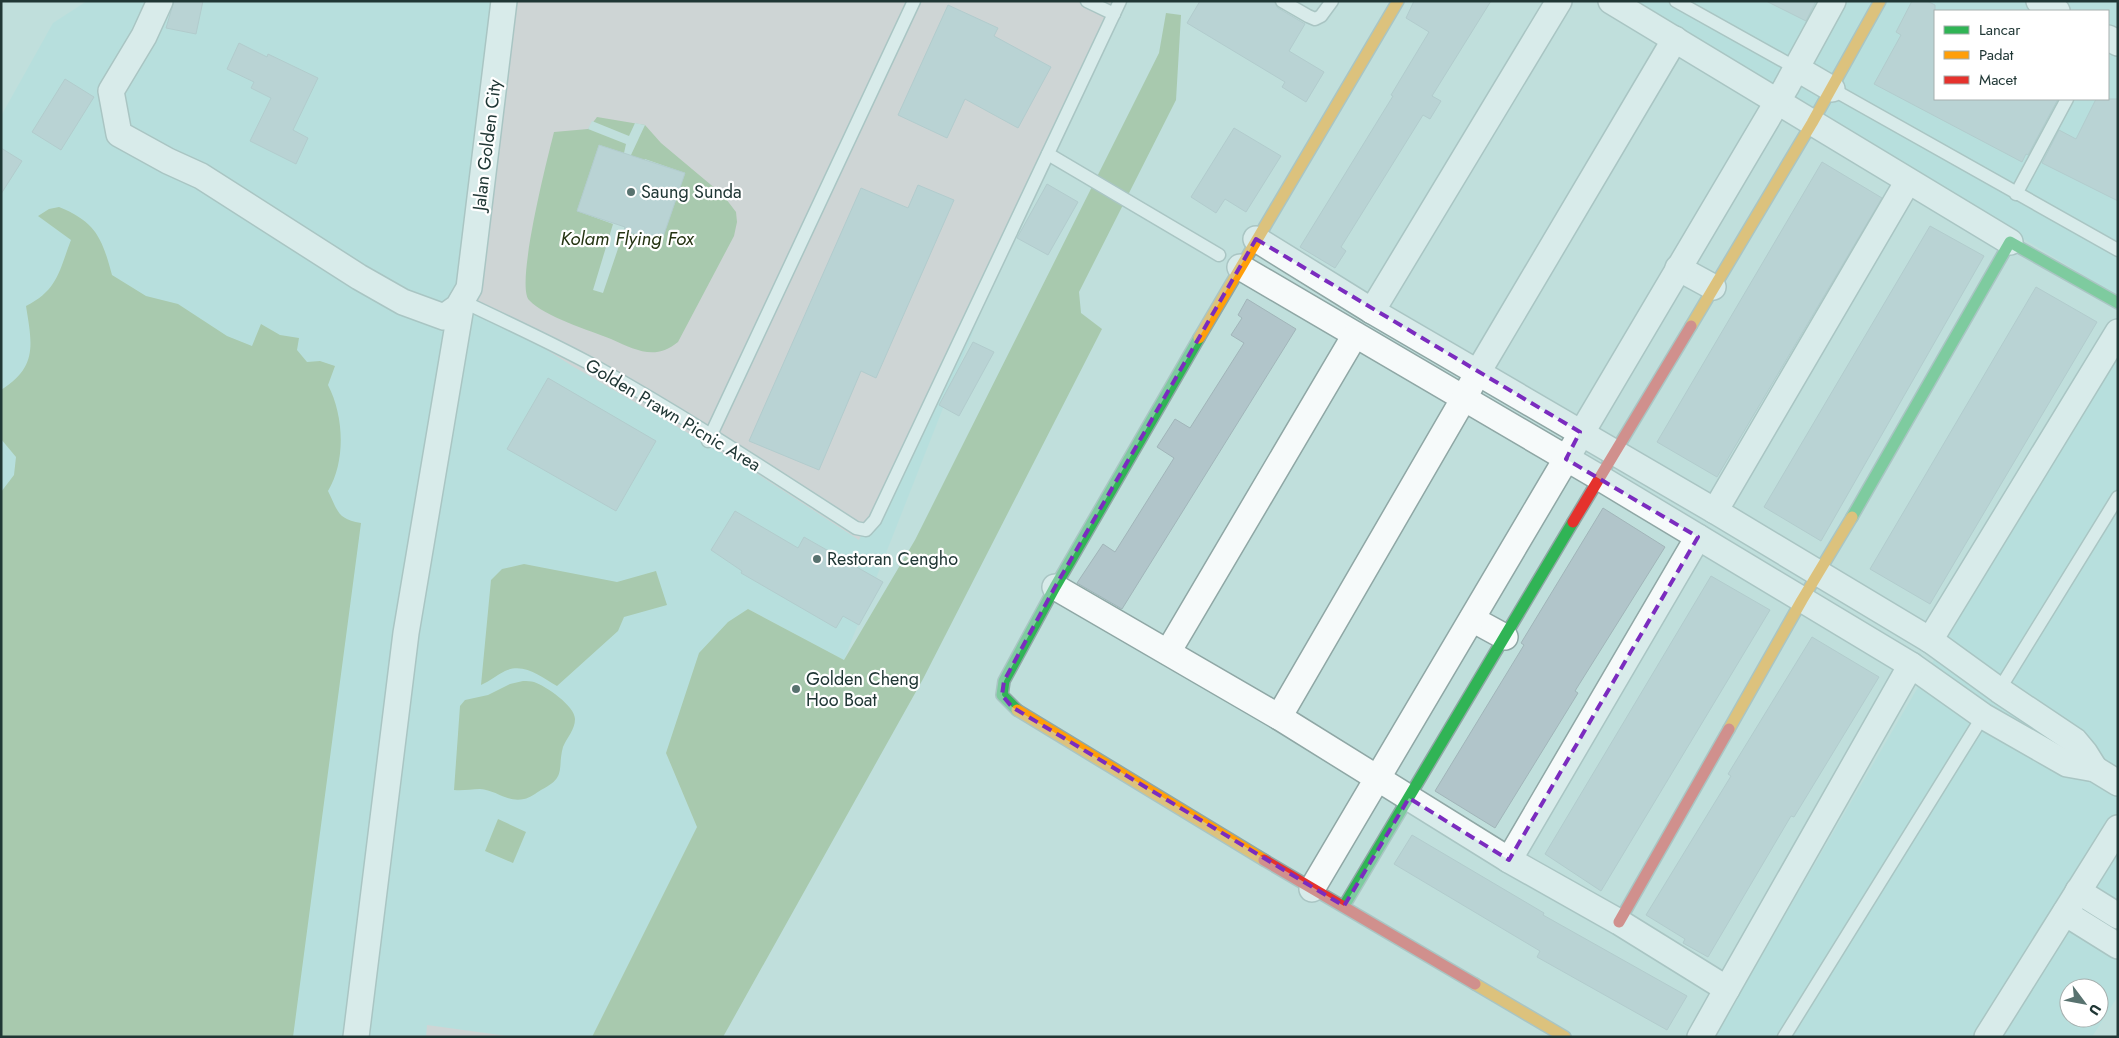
<svg xmlns="http://www.w3.org/2000/svg" width="2119" height="1038" viewBox="0 0 2119 1038" font-family="Jost,sans-serif">
	<rect width="100%" height="100%" fill="#c0dfdc"/>
	<g fill="#aee1dd" fill-rule="evenodd">
		<path d="M87 1H1103L844 660 748 609 666 753 697 827 592 1037H1V116L53 23Z"/>
		<path d="M1630 1H2118V296ZM1935 11H2108V99H1935Z"/>
		<path d="M2118 344V996L2092 1037H1714ZM2069 988H2099V1018H2069Z"/>
	</g>
	<g fill="#e0c9cd">
		<path d="M509 1H1120L859 540 745 466 574 367 473 304Z"/>
		<path d="M427 1025 507 1036V1037H426Z"/>
	</g>
	<g fill="#8caf75">
		<path d="M1166 13 1181 15 1176 100 1079 292 1081 313 1102 329 923 679 723 1037H592L697 827 666 753 699 653 728 622 748 609 844 660 915 540 1159 53Z"/>
		<path d="M597 117 645 125 661 143 723 195 736 212 737 222 734 236 678 342C655 361 636 350 611 339 589 330 545 317 529 300 515 285 548 156 554 132L588 129Z"/>
		<path d="M59 207C96 222 102 238 112 275L146 296 178 304 227 336 252 346 261 324 280 335 299 338 297 350 307 362 320 361 335 366 328 385C344 416 346 461 328 491 338 511 337 519 361 523L293 1037H1V492L14 475 16 457 1 439V390C38 367 32 344 26 306 58 290 59 271 71 240L38 216 49 209Z"/>
		<path d="M524 564 617 582 656 571 667 605 624 617 618 631 557 686C541 677 524 662 505 671 497 675 490 681 481 685L491 580 502 569Z"/>
		<path d="M523 681C527 681 531 681 534 682 546 686 575 706 575 719 575 730 567 737 563 747 557 769 567 777 541 790 536 793 530 798 524 799 508 803 496 790 480 789 471 789 463 791 454 790L460 706 465 700 488 695 510 684Z"/>
		<path d="M498 819 526 832 513 863 485 851Z"/>
	</g>
	<path fill="#c0dfdc" d="M592 121 629 136 635 123 645 125 631 155 636 186 645 159 685 173 661 243 624 231 603 293 593 290 613 224 577 211 599 145 624 153 626 144 588 129Z"/>
	<g fill="#b1c5ca" stroke="#a1b5b9">
		<path d="M174 1H203L196 34 166 28Z"/>
		<path d="M1200 1H1274L1278 8 1305 24 1289 51 1324 72 1306 102 1282 87 1285 82 1187 23Z"/>
		<path d="M1414 1H1491L1432 96 1441 101 1430 119 1423 115 1341 247 1346 251 1335 268 1300 247 1393 96 1391 95 1429 32 1406 18Z"/>
		<path d="M1766 1H1816L1806 21Z"/>
		<path d="M1912 1H1927L1935 5V99H2058L2028 155 2026 154 2022 162 1874 84 1901 35 1896 32Z"/>
		<path d="M948 5 998 28 994 36 1051 67 1018 128 965 99 947 138 898 115Z"/>
		<path d="M239 43 267 57 268 54 318 78 293 130 308 138 296 164 250 141 271 98 251 88 254 82 227 69Z"/>
		<path d="M65 79 94 97 61 150 32 132Z"/>
		<path d="M2096 99H2118V201L2042 163 2059 130 2076 139Z"/>
		<path d="M1234 128 1281 156 1246 212 1225 199 1216 213 1191 197Z"/>
		<path d="M599 145 685 173 661 243 624 230 625 227 577 211Z"/>
		<path d="M1 148 22 161 1 194Z"/>
		<path d="M1822 162 1882 198 1717 477 1657 442Z"/>
		<path d="M1047 184 1078 202 1048 255 1017 238Z"/>
		<path d="M918 185 954 200 876 378 861 371 819 470 749 441 861 188 908 208Z"/>
		<path d="M1930 226 1984 256 1821 541 1764 507Z"/>
		<path d="M2036 287 2097 322 1930 604 1870 569Z"/>
		<path d="M1247 299 1296 329 1122 609 1077 583 1103 544 1115 552 1174 458 1157 447 1175 419 1190 428 1244 343 1231 335 1242 318 1238 315Z"/>
		<path d="M973 342 994 352 959 416 939 405Z"/>
		<path d="M548 378 656 441 616 511 507 449Z"/>
		<path d="M1603 508 1665 547 1575 691 1578 693 1495 828 1435 791 1524 645 1521 643Z"/>
		<path d="M735 511 798 548 804 537 883 582 859 625 843 616 836 628 741 573 742 571 711 550Z"/>
		<path d="M1711 576 1770 610 1601 891 1545 854Z"/>
		<path d="M1812 637 1879 677 1794 817 1791 816 1708 957 1683 943 1685 939 1646 915 1731 776 1728 774Z"/>
		<path d="M1412 835 1544 913 1543 915 1687 996 1667 1030 1537 957 1540 951 1394 864Z"/>
	</g>
	<g fill="none" stroke-linecap="round" stroke-linejoin="round">
		<defs>
			<g id="lane">
				<path d="M1087 1 1114 14"/>
				<path d="M1282 1 1308 16 1315 19 1321 16 1332 1"/>
				<path d="M1676 1 1796 68"/>
				<path d="M1832 89 2118 250"/>
				<path d="M1048 154 1219 255"/>
				<path d="M2016 194 2067 99"/>
				<path d="M462 301C508 323 554 344 598 368 681 414 760 466 839 517L856 528 866 530 875 520 1120 1"/>
				<path d="M708 441 914 1"/>
				<path d="M1999 690 2118 497"/>
				<path d="M1784 1037 1983 716"/>
			</g>
			<g id="street">
				<path d="M160 1 144 36 111 91 119 134 168 161 201 176 359 277 403 302 444 317 458 307 469 288 504 1"/>
				<path d="M1611 1 2010 242"/>
				<path d="M2039 1 2057 11"/>
				<path d="M2108 38 2118 43"/>
				<path d="M1796 68 1832 89"/>
				<path d="M1256 239 1372 311 1715 511 1930 640 1999 690 2075 741 2085 753 2095 769"/>
				<path d="M1240 267 1600 478 1911 665 1983 716 2067 764 2095 769 2118 783"/>
				<path d="M1678 268 1713 287"/>
				<path d="M1372 311 1559 1"/>
				<path d="M1715 511 1908 181"/>
				<path d="M1055 587 1279 717 1509 860 1619 922 1727 989 1911 665"/>
				<path d="M1472 619 1505 637"/>
				<path d="M1930 640 2118 332"/>
				<path d="M1168 652 1355 335"/>
				<path d="M1279 717 1464 398 1478 372 1675 39"/>
				<path d="M1509 860 1698 537"/>
				<path d="M1312 889 1786 87 1833 1"/>
				<path d="M2078 891 2118 916"/>
				<path d="M2065 913 2118 946"/>
				<path d="M356 1037 406 633 462 301"/>
				<path d="M1700 1037 1727 989"/>
				<path d="M1987 1037 2118 828"/>
			</g>
			<g id="fast">
				<path d="M1852 517 2010 242 2118 303"/>
				<path d="M1017 710 1002 695 1004 681 1055 587 1199 338"/>
				<path d="M1344 906 1573 522"/>
			</g>
			<g id="slow">
				<path d="M1691 326 1812 123 1880 1"/>
				<path d="M1199 338 1398 1"/>
				<path d="M1017 710 1264 860"/>
				<path d="M1729 729 1802 600 1852 517"/>
				<path d="M1475 984 1565 1037"/>
			</g>
			<g id="jam">
				<path d="M1573 522 1691 326"/>
				<path d="M1264 860 1475 984"/>
				<path d="M1619 922 1729 729"/>
			</g>
		</defs>
		<use href="#lane" stroke="#8fa7a5" stroke-width="15"/>
		<use href="#street" stroke="#8fa7a5" stroke-width="28"/>
		<use href="#fast" stroke="#8fa7a5" stroke-width="14"/>
		<use href="#slow" stroke="#8fa7a5" stroke-width="14"/>
		<use href="#jam" stroke="#8fa7a5" stroke-width="14"/>
		<use href="#lane" stroke="#f6fafa" stroke-width="12"/>
		<use href="#street" stroke="#f6fafa" stroke-width="25"/>
		<use href="#fast" stroke="#30b455" stroke-width="11"/>
		<use href="#slow" stroke="#ff9f0a" stroke-width="11"/>
		<use href="#jam" stroke="#e5322d" stroke-width="11"/>
	</g>
	<path d="M0 0H2119V1038H0ZM1256 239 1580 432 1566 459 1698 537 1509 860 1409 798 1344 906 1012 707 1002 695 1004 681 1055 587Z" fill="#c0dfdc" fill-opacity=".55" fill-rule="evenodd"/>
	<path fill="none" stroke="#7b2cbf" stroke-width="4" stroke-dasharray="10 6" stroke-linejoin="round" d="M1256 239 1580 432 1566 459 1698 537 1509 860 1409 798 1344 906 1012 707 1002 695 1004 681 1055 587Z"/>
	<g fill="#58726f" stroke="#fff" stroke-width="2">
		<circle cx="631" cy="192" r="5"/>
		<circle cx="817" cy="559" r="5"/>
		<circle cx="796" cy="689" r="5"/>
	</g>
	<g text-anchor="middle" stroke-width="4.5" stroke-linejoin="round" paint-order="stroke">
		<g font-size="18" fill="#203735" stroke="#fff">
			<text transform="translate(487 145) rotate(-83)" y="6">Jalan Golden City</text>
			<text transform="translate(673 415) rotate(31)" y="6">Golden Prawn Picnic Area</text>
		</g>
		<g font-size="18" fill="#203735" stroke="#fff" text-anchor="start">
			<text x="641" y="198">Saung Sunda</text>
			<text x="827" y="565">Restoran Cengho</text>
			<text x="806" y="685">Golden Cheng<tspan x="806" dy="21">Hoo Boat</tspan></text>
		</g>
		<g font-size="19" font-style="italic" fill="#253412" stroke="#fff">
			<text x="627" y="245">Kolam Flying Fox</text>
		</g>
	</g>
	<rect width="2119" height="1038" fill="none" stroke="#203735" stroke-width="5"/>
	<rect x="1934" y="10" width="175" height="90" fill="#ffffff" stroke="#a6afae"/>
	<rect x="1944" y="26" width="25" height="8" fill="#30b455" stroke="#a6afae"/>
	<text x="1979" y="35" font-size="15" fill="#203735">Lancar</text>
	<rect x="1944" y="51" width="25" height="8" fill="#ff9f0a" stroke="#a6afae"/>
	<text x="1979" y="60" font-size="15" fill="#203735">Padat</text>
	<rect x="1944" y="76" width="25" height="8" fill="#e5322d" stroke="#a6afae"/>
	<text x="1979" y="85" font-size="15" fill="#203735">Macet</text>
	<g transform="translate(2084 1003) rotate(122)"><circle r="24" fill="#ffffff" stroke="#a6afae"/>
	<path d="M0-4L9 19L0 12L-9 19Z" fill="#58726f"/>
	<text y="-8" font-size="14" font-weight="bold" text-anchor="middle" fill="#203735">U</text>
	</g>
</svg>
